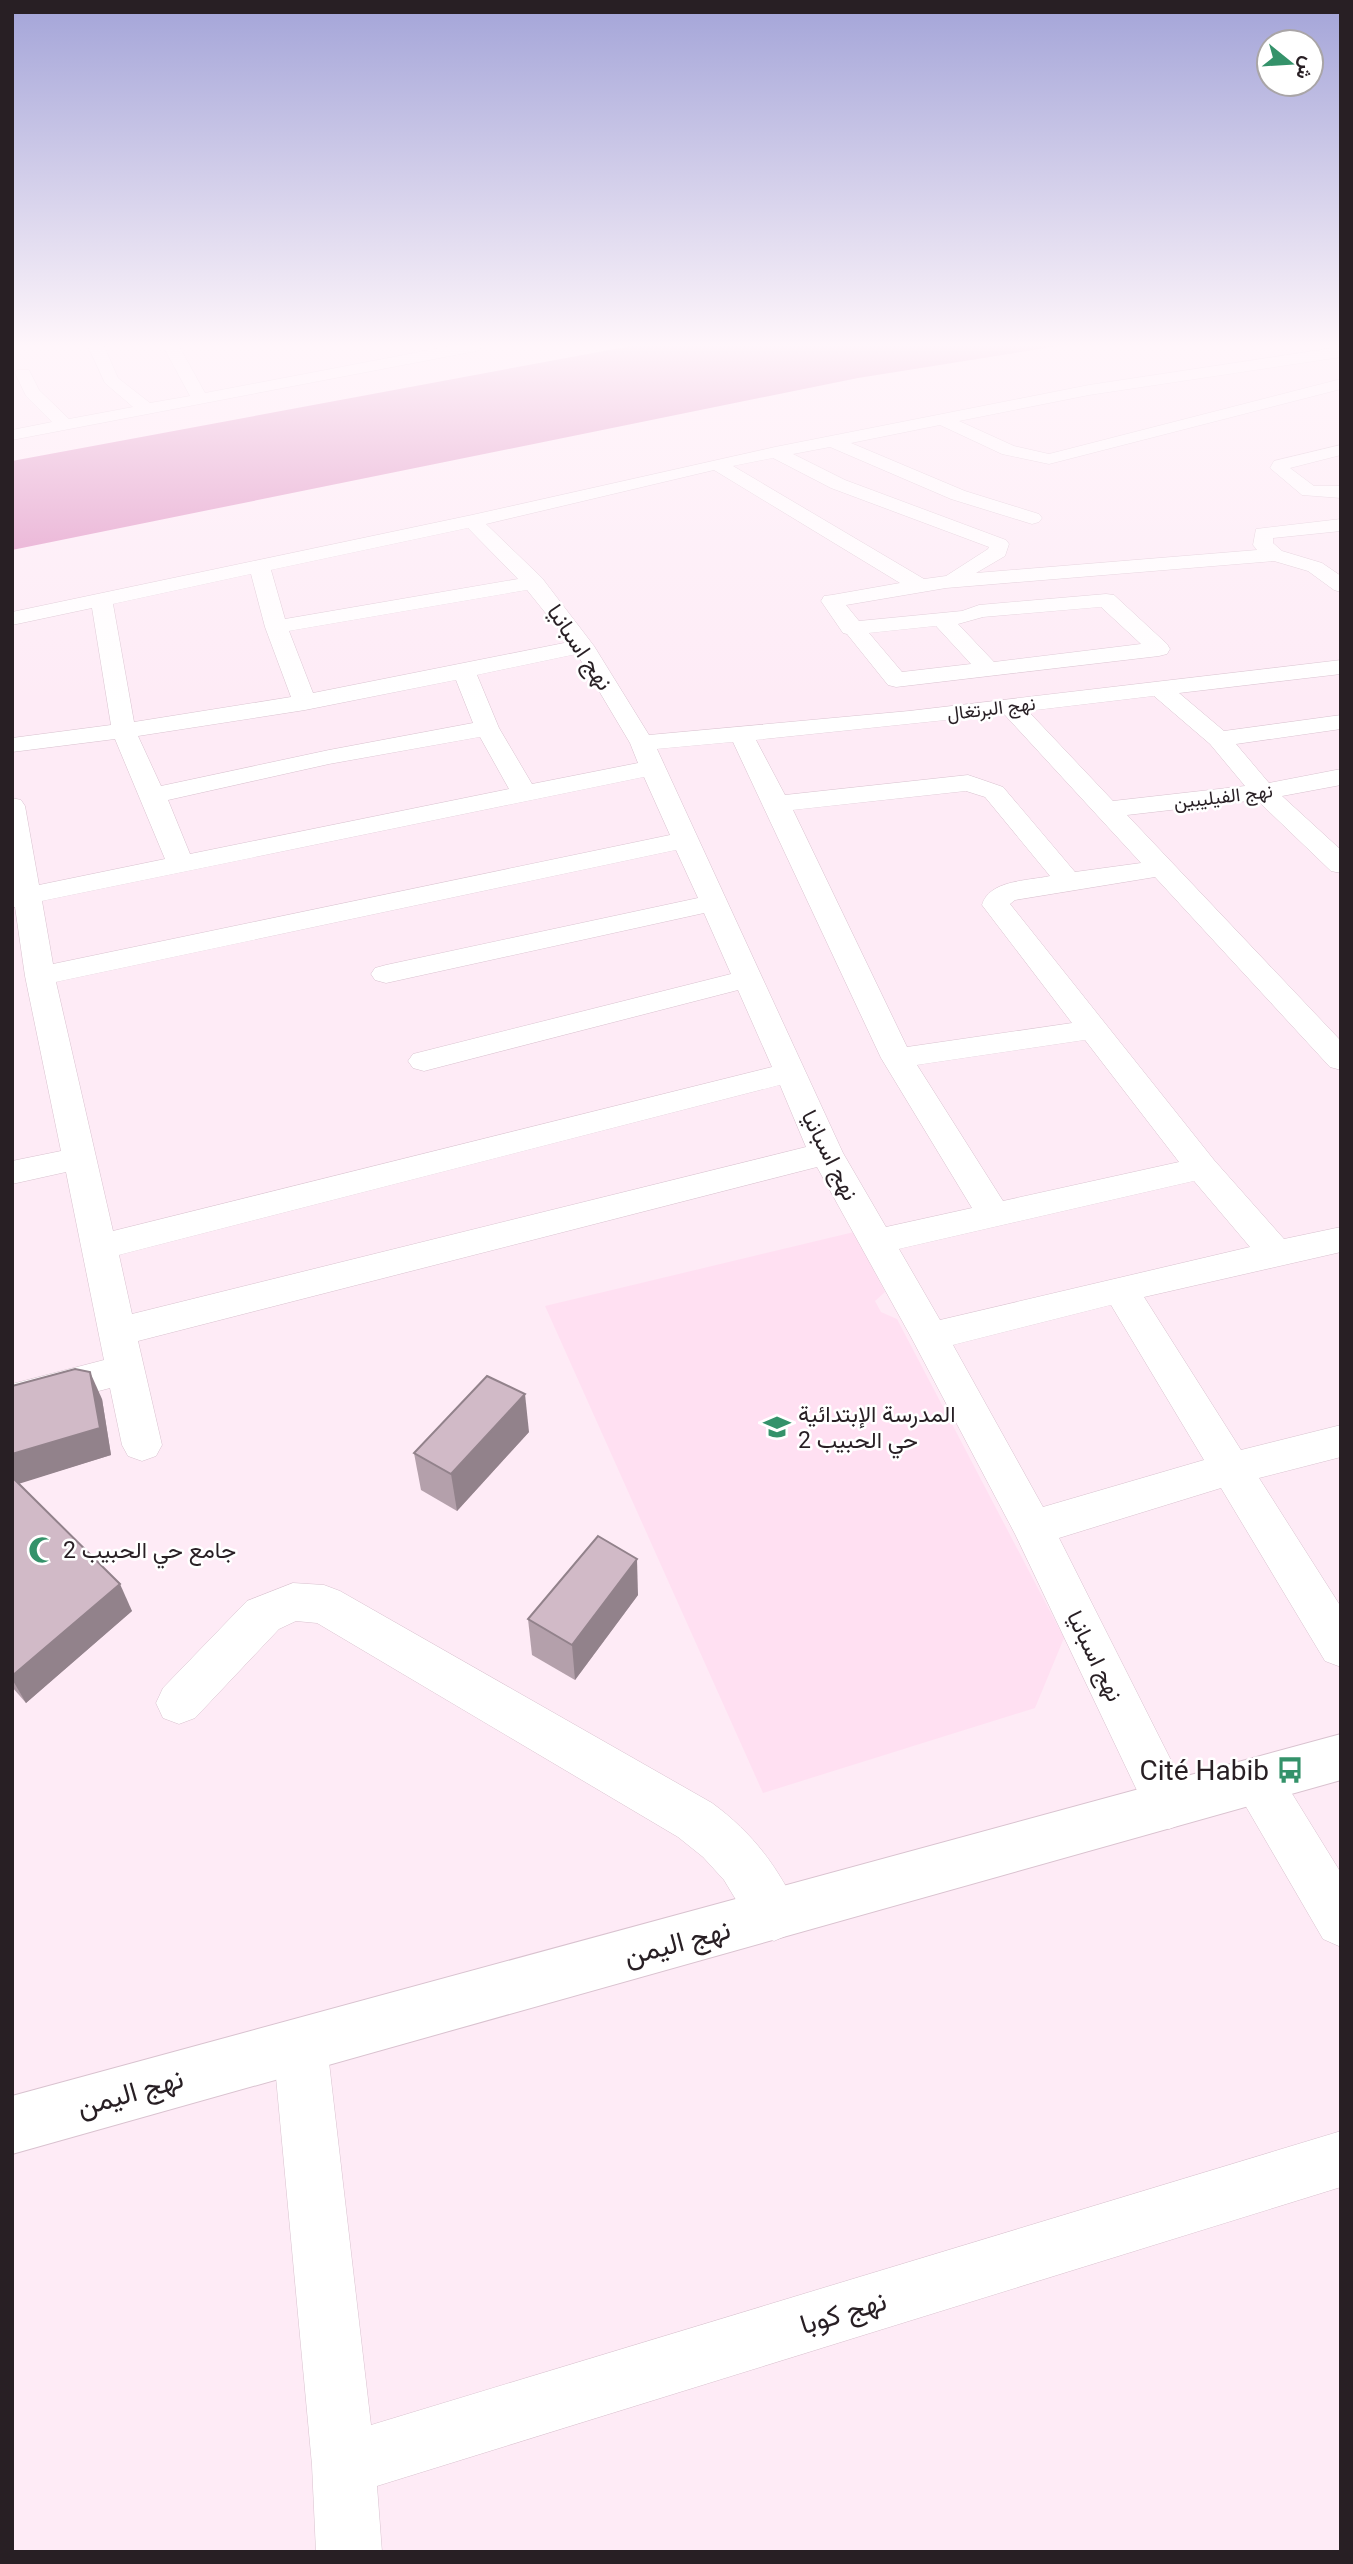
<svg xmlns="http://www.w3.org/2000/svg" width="1353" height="2564" viewBox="0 0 1353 2564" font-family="Roboto,Vazirmatn,sans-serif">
	<rect width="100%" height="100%" fill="#feebf6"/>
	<path fill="#ffe0f2" d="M854 1232 885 1292 875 1301 881 1312 897 1319 1064 1638 1035 1708 763 1793 545 1306Z"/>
	<path fill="#dd8bbf" d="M631 346H1058L858 378 12 550V461Z"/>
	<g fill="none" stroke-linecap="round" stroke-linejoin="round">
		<defs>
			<g id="street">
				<path d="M88 346H104L118 378 150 403 190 396 163 346H179L205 393 451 346H484L476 351 12 440V430L52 422 26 396 15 373 17 370H29L39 390 69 419 133 407 105 383Z"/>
				<path d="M1341 347V357L1089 395 959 421 1014 446 1049 454 1341 379V389L1049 464 1002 454 940 425 851 443 965 491 1039 514 1042 518 1039 522 1032 524 951 499 830 447 793 454 845 480 1006 540 1009 544 1005 556 976 573 1257 550 1253 545 1256 529 1341 519V531L1273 538V543L1282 551 1322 563 1341 576V592L1334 590 1308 571 1274 561 946 588 846 605 859 621 962 611 979 605 1106 594 1114 595 1167 644 1170 649 1167 654 1159 656 896 687 888 685 847 634 843 633 821 601 824 596 832 595 900 583 714 470 486 524 542 578 594 646 649 735 909 711 1341 660V674L1179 693 1224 731 1341 715V729L1236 744 1269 783 1341 769V785L1282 796 1341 850V873L1331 871 1257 800 1127 815 1341 1041V1070L1330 1067 1155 877 1015 900 1010 904 1214 1160 1284 1239 1341 1227V1252L1144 1297 1241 1450 1341 1425V1457L1259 1478 1341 1607V1667L1325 1661 1221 1488 1059 1538 1186 1790 1193 1806 1186 1822 1169 1829 1152 1822 1015 1534 911 1337 817 1167 138 1341 162 1445 156 1456 142 1461 128 1456 122 1445 110 1388 12 1414V1384L104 1360 66 1172 12 1184V1161L61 1151 25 976 15 907H12V798L21 800 25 806 39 885 165 859 115 739 12 752V738L111 725 92 608 12 625V612L472 515 775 447 1089 385ZM773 458 831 488 989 547 988 549 946 576 924 579 733 466ZM468 528 518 579 285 619 271 570ZM251 574 265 627 291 697 134 722 113 604ZM527 590 569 642 313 693 289 631ZM1101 607 1141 644 994 662 958 624 983 617ZM936 626 971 664 902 672 869 633ZM577 654 630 743 638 763 532 784 499 728 477 675ZM456 680 473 723 329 750 161 786 138 736 305 710ZM1154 696 1210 744 1245 786 1113 801 1028 711ZM1004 714 1141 863 1075 872 1003 787 977 778 968 775 785 795 756 740ZM480 737 509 789 190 854 168 800 329 764ZM733 742 881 1058 972 1208 886 1227 843 1153 657 749ZM644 777 670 835 53 964 42 901ZM966 791 985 797 1050 876C1027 881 989 880 982 905L1072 1023 907 1047 793 810ZM676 850 698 898 386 965 375 968 371 974 375 980 386 983 704 913 731 974 413 1054 408 1061 413 1068 424 1071 738 990 772 1067 113 1231 56 982ZM1085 1040 1179 1162 1003 1201 917 1065ZM780 1085 806 1147 132 1314 119 1255ZM1194 1181 1250 1247 940 1320 899 1249ZM1111 1305 1204 1460 1043 1507 953 1345Z"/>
				<path d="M1341 445V455L1290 468 1314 486H1341V498L1302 495 1270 468 1274 461Z"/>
				<path d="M293 1583 324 1585 340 1591 712 1803C753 1833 780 1869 800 1915L792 1933 774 1941 756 1933 724 1880 703 1857 678 1837 317 1623 296 1621 279 1629 195 1718 179 1724 163 1718 156 1703 163 1688 247 1601Z"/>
				<path d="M1258 1759 1275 1766 1341 1873V1947L1323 1939 1241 1798 1234 1782 1241 1766Z"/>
				<path d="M300 2018 319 2026 327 2045 371 2425 1341 2131V2187L377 2486 382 2552H316L312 2465 273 2045 281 2026Z"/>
			</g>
			<path id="secondary" d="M1341 1734V1780L12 2154V2096Z"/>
		</defs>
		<use href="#street" stroke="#d9c2cf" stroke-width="1"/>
		<use href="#secondary" stroke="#d9c2cf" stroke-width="2"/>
		<use href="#street" fill="#fff" fill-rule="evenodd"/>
		<use href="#secondary" fill="#fff" fill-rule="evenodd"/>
	</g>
	<g fill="#b4a0ab">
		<path d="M12 1386 102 1399 111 1455 19 1483 132 1611 26 1703 12 1687Z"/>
		<path d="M529 1432 457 1511 421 1490 414 1453Z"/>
		<path d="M638 1595 575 1680 532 1655 528 1619Z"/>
	</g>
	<g fill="#92828b">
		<path d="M90 1372 102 1399 111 1455 12 1486V1454Z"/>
		<path d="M525 1394 529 1432 457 1511 451 1474Z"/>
		<path d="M637 1559 638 1595 575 1680 572 1645Z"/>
		<path d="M120 1584 132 1611 26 1703 12 1679V1676Z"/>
	</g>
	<g fill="#d1bac7" stroke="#92828b" stroke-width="2">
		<path d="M75 1369 90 1372 100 1428 12 1454V1386Z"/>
		<path d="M487 1376 525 1394 451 1474 414 1453Z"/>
		<path d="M12 1477 120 1584 12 1676Z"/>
		<path d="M598 1536 637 1559 572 1645 528 1619Z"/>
	</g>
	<linearGradient id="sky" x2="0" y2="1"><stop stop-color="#a3a4d8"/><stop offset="0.49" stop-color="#fff6fb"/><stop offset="1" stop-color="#fff6fb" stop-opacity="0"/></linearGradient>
	<rect width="1353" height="705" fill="url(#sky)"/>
	<defs>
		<symbol id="school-bare" viewBox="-9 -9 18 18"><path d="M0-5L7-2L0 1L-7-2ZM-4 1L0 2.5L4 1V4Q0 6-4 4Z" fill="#34926a" stroke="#fff" stroke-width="2.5" paint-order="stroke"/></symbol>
		<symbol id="mosque-bare" viewBox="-9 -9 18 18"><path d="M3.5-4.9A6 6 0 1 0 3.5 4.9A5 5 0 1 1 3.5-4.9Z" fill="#34926a" stroke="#fff" stroke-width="2.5" paint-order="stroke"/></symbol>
		<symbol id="bus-bare" viewBox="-9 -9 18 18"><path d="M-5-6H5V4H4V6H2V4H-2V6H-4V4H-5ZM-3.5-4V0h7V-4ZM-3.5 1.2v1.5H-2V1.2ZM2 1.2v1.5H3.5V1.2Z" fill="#34926a" stroke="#fff" stroke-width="2.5" paint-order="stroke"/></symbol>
	</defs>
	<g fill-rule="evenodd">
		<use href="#school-bare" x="758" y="1408" width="38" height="38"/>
		<use href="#mosque-bare" x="23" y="1531" width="38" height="38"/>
		<use href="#bus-bare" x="1271" y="1751" width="38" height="38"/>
	</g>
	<g text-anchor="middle" stroke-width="5" stroke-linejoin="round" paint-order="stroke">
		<g font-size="19" fill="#281f24" stroke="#fff">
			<text transform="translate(991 708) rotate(-7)" y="7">نهج البرتغال</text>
			<text transform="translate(1223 796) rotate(-7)" y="7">نهج الفيليبين</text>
		</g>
		<g font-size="23" fill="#281f24" stroke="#fff">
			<text transform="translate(580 647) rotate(56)" y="8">نهج اسبانيا</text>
			<text transform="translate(830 1155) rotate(63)" y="8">نهج اسبانيا</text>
			<text transform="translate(1095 1656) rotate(64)" y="8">نهج اسبانيا</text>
		</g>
		<g font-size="23" fill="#281f24" stroke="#fff" text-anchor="start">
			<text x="798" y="1422">المدرسة الإبتدائية<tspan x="798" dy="26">حي الحبيب 2</tspan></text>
			<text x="63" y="1558">جامع حي الحبيب 2</text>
		</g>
		<g font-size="28" fill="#281f24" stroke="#fff" text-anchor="end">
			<text x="1269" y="1780">Cité Habib</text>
		</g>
		<g font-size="28" fill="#281f24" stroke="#fff">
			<text transform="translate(677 1942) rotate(-15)" y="10">نهج اليمن</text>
			<text transform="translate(130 2092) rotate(-16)" y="10">نهج اليمن</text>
			<text transform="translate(843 2312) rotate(-17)" y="10">نهج كوبا</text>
		</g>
	</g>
	<rect width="1353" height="2564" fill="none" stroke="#281f24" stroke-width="28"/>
	<g transform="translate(1290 63) rotate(108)"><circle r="33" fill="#ffffff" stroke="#a9a5a7" stroke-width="2"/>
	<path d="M0-5L12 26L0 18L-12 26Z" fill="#34926a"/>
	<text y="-10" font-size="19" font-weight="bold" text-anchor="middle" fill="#281f24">ش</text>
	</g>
</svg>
